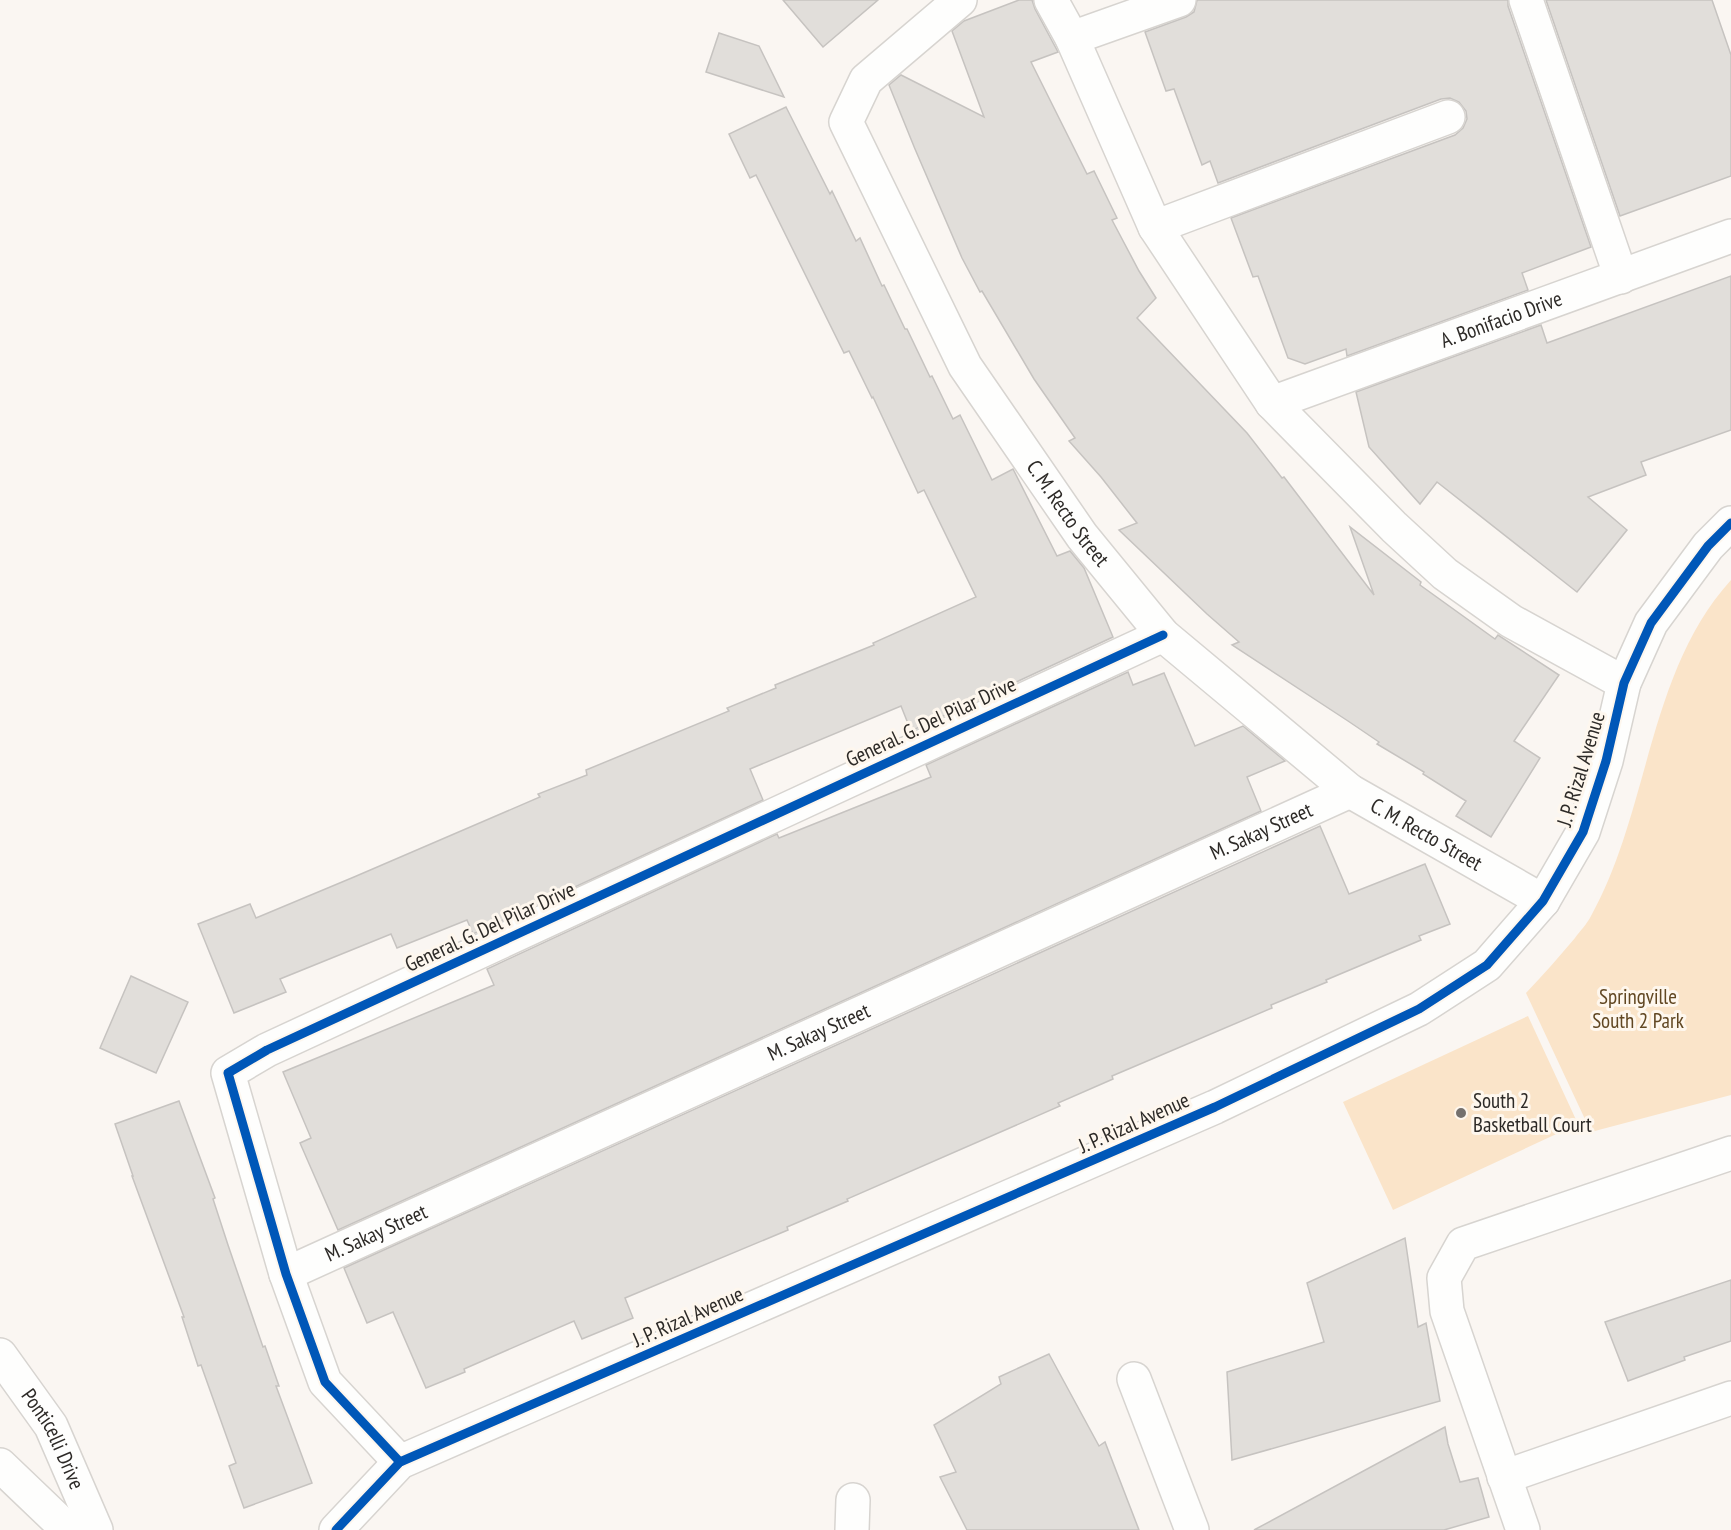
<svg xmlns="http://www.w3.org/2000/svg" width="1731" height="1530" viewBox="0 0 1731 1530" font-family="'PT Sans Narrow',sans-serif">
	<rect width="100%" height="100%" fill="#faf6f2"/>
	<g fill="#fae4c9">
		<path d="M1731 580V1095L1591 1132 1526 993C1543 975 1559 957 1575 938 1580 931 1587 924 1591 916 1650 810 1647 673 1731 580Z"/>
		<path d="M1528 1016 1578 1124 1393 1210 1343 1102Z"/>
	</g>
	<g fill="#e1deda" stroke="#c6c3c0" stroke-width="1.5">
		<path d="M783 0H878L823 47Z"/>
		<path d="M1019 0H1032L1035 9 1058 52 1031 62 1087 174 1094 171 1117 218 1112 220 1139 271 1156 298 1137 318 1247 433 1282 478 1284 477 1374 595 1350 527 1421 582 1420 585 1495 639 1498 635 1559 675 1514 741 1540 758 1491 837 1456 816 1466 801 1423 774 1424 772 1377 744 1379 742 1348 721 1232 645 1239 642 1207 614 1119 530 1137 523 1101 477 1069 441 1075 438 1034 379 982 291 980 292 962 258 915 149 889 85 901 75 984 117 952 31 964 21Z"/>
		<path d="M1197 0H1508V6L1591 247 1522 273 1528 290 1347 356 1346 349 1305 364 1288 358 1258 276 1253 277 1231 218 1455 135 1463 128 1467 119 1466 111 1459 102 1450 98 1441 99 1218 183 1210 161 1202 165 1174 89 1166 91 1145 32 1186 17 1194 12Z"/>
		<path d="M1546 0H1712L1731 55V176L1620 216Z"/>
		<path d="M719 33 759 46 784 97 706 72Z"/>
		<path d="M786 107 830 194 832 191 856 241 860 238 882 286 884 285 905 329H907L930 377 932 376 953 419 960 415 992 480 1013 469 1057 556 1070 551 1084 568 1113 637 911 731 901 706 750 769 763 800 473 934 467 920 397 948 391 934 280 979 286 992 234 1013 198 924 250 904 256 918 354 877 540 797 538 794 587 775 586 770 729 711 727 708 776 688 775 685 874 645 873 643 976 597 924 490 918 493 873 397 872 398 849 351 844 353 756 175 750 178 729 134Z"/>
		<path d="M1731 276V430L1641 462 1646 475 1588 497 1627 530 1577 592 1437 482 1420 504 1369 447 1356 392 1541 325 1547 343Z"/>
		<path d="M1128 672 1133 685 1164 673 1195 746 1243 726 1285 761 1247 777 1261 811 338 1230 300 1143 311 1138 283 1072 494 985 487 969 777 834 779 838 931 777 926 765Z"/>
		<path d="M1320 826 1349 894 1425 864 1450 924 1419 936 1421 940 1326 980 1327 982 1271 1005 1272 1008 1112 1076 1113 1079 1058 1103 1060 1106 847 1199 848 1201 787 1227 788 1230 625 1298 633 1318 582 1339 574 1321 464 1369 465 1372 426 1388 393 1312 367 1323 344 1268Z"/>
		<path d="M131 976 188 1002 156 1073 100 1048Z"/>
		<path d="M179 1101 215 1198 213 1199 228 1245 263 1347 265 1346 279 1386H276L312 1483 244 1508 229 1466 236 1463 201 1365 198 1366 182 1317H184L132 1176H133L115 1124Z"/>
		<path d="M1405 1238 1418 1327 1426 1323 1440 1401 1232 1460 1227 1372 1324 1342 1307 1283Z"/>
		<path d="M1731 1280V1341L1684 1357 1685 1360 1628 1381 1605 1322Z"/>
		<path d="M1049 1354 1099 1446 1105 1442 1139 1530H967L940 1477 956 1472 934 1425 1001 1384 999 1377Z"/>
		<path d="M1445 1427 1448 1444 1460 1482 1478 1478 1489 1517 1444 1530H1254Z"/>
	</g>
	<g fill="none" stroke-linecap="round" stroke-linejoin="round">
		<defs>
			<g id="minor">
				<path id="s1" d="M960 0 866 80 846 122 965 366 1082 536 1163 635 1350 791 1543 901"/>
				<path d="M1051 0 1072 38 1155 227 1272 403 1394 527 1445 574 1511 621 1624 683"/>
				<path d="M1526 0 1621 277"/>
				<path d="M1072 38 1179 0"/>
				<path d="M1155 227 1448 117"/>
				<path id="s2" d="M1272 403 1731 236"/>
				<path id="s3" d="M286 1274 1350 791"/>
				<path d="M1134 1379 1192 1530"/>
				<path d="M400 1462 325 1382 286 1274 228 1073 267 1050 1163 635"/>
				<path d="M1504 1477 1731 1398"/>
				<path d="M336 1530 400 1462 1215 1107 1419 1009 1487 965 1543 901 1583 832 1606 761 1624 683 1651 623 1708 546 1731 523"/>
				<path d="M852 1530 853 1500"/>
				<path d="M1523 1530 1447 1311 1444 1278 1463 1244 1731 1153"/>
			</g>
			<g id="tertiary">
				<path id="s4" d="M0 1355 51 1426 96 1530"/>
				<path d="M0 1465 68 1530"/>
			</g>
		</defs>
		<use href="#minor" stroke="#d7d4d0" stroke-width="36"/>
		<use href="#tertiary" stroke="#d7d4d0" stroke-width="36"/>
		<use href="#minor" stroke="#fefefd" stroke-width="33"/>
		<use href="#tertiary" stroke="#fefefd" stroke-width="33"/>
		<defs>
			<g id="cycleway">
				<path d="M400 1462 325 1382 286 1274 228 1073 267 1050 1163 635"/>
				<path d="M336 1530 400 1462 1215 1107 1419 1009 1487 965 1543 901 1583 832 1606 761 1624 683 1651 623 1708 546 1731 523"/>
			</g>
		</defs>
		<use href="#cycleway" stroke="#fef7ee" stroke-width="13"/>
		<use href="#cycleway" stroke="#0057b8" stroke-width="9"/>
	</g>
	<circle fill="#75716e" stroke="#fef7ee" stroke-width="2" cx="1461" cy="1113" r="6"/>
	<g text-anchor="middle" stroke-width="6" stroke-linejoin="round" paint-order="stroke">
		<g font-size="21" fill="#2d2a27" stroke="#fef7ee">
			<text dy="7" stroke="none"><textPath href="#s2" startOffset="244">A. Bonifacio Drive</textPath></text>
			<text dy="7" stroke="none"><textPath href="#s1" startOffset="621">C. M. Recto Street</textPath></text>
			<text transform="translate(931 722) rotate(-25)" y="7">General. G. Del Pilar Drive</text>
			<text transform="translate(1581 769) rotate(-73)" y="7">J. P. Rizal Avenue</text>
			<text dy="7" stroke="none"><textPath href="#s3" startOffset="1071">M. Sakay Street</textPath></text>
			<text dy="7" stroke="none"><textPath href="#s1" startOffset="1107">C. M. Recto Street</textPath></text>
			<text transform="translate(490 927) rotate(-25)" y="7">General. G. Del Pilar Drive</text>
			<text dy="7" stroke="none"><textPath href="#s3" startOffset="585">M. Sakay Street</textPath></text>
			<text transform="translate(1134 1123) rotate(-24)" y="7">J. P. Rizal Avenue</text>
			<text dy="7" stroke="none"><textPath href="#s3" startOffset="99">M. Sakay Street</textPath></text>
			<text transform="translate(688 1317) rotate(-24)" y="7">J. P. Rizal Avenue</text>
			<text dy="7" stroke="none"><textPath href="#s4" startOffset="100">Ponticelli Drive</textPath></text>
		</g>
		<g font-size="21" fill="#614722" stroke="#fef7ee">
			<text x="1638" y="1004">Springville<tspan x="1638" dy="24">South 2 Park</tspan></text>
		</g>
		<g font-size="21" fill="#2d2a27" stroke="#fef7ee" text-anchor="start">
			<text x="1473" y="1108">South 2<tspan x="1473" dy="24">Basketball Court</tspan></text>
		</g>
	</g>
</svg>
